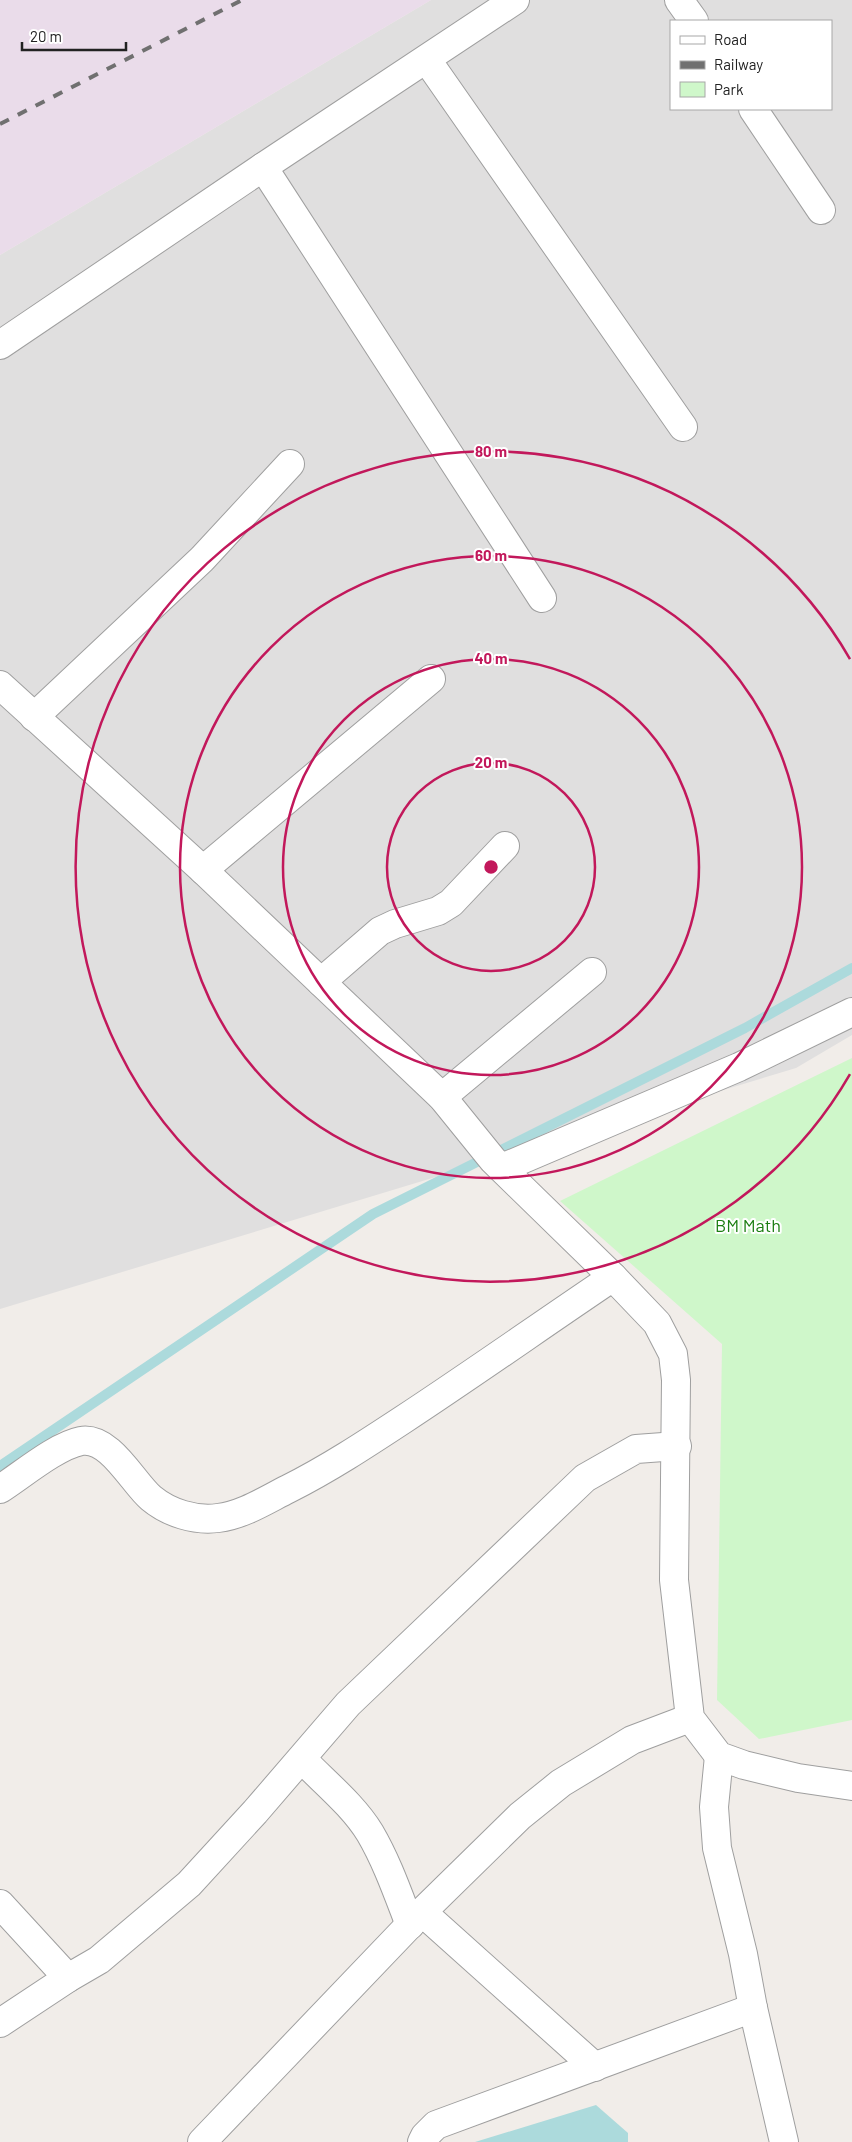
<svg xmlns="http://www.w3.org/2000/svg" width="852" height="2142" viewBox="0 0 852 2142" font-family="Barlow,sans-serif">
	<rect width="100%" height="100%" fill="#f1ede9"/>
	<path fill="#e0dfdf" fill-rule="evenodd" d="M431 0H852V1035L796 1068 0 1309V255ZM671 21H831V109H671Z"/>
	<path fill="#eadcea" d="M0 0H431L0 255Z"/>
	<path fill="#cff7ca" d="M852 1058V1720L759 1739 717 1700 722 1344 560 1201Z"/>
	<path fill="#acdadc" d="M596 2105 628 2133V2142H475Z"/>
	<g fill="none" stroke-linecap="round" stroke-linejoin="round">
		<path stroke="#acdadc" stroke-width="10" d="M0 1466 373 1214 745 1028 852 968"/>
		<defs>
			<g id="minor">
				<path d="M679 0 694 21"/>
				<path d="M427 60 683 427"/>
				<path d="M753 109 821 210"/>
				<path d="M263 167 542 598"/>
				<path d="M0 345 263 167 515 0"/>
				<path d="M0 685 203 870 442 1097 493 1160 613 1277 657 1323 673 1354 676 1380 674 1580 690 1718 719 1756 744 1765 798 1778 852 1786"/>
				<path d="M34 717 202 559 290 464"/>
				<path d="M203 870 431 679"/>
				<path d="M321 982 380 931 395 924 438 911 451 903 505 846"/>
				<path d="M442 1097 592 972"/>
				<path d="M502 1168 739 1067 852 1012"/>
				<path d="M0 1489C22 1475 56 1446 81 1441 110 1436 133 1483 151 1498 169 1513 195 1521 218 1518 243 1515 266 1500 288 1489 328 1469 366 1444 404 1419 474 1373 543 1324 613 1277"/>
				<path d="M719 1756 714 1807 717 1848 743 1954 753 2008 784 2142"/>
				<path d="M302 1759C324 1782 353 1805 370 1833 387 1862 398 1894 410 1925"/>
				<path d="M0 1904 68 1978"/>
				<path d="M422 1912 595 2067"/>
				<path d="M0 2023 68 1978 99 1960 189 1884 255 1812 348 1704 585 1478 636 1449 677 1446"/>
				<path d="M202 2142 422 1912 520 1816 561 1783 632 1740 690 1718"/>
				<path d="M422 2142 425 2136 436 2125 753 2008"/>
			</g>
		</defs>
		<use href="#minor" stroke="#9f9f9f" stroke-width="30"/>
		<use href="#minor" stroke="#fff" stroke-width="28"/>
		<path stroke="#707070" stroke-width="4" stroke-dasharray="10 10" stroke-linecap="butt" d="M0 124 242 0"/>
	</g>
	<g fill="none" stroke="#c2185b" stroke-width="2.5">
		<circle cx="491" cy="867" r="104"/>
		<circle cx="491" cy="867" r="208"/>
		<circle cx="491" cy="867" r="311"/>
		<path d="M850 1074A415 415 0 1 1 850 659"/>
	</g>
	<g text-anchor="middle" stroke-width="4" stroke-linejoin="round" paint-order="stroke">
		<g font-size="18" fill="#1c7e12" stroke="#fff">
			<text x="748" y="1232">BM Math</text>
		</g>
	</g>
	<circle cx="491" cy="867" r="8" fill="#c2185b" stroke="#fff" stroke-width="2.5"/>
	<g font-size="15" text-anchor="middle" font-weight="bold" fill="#c2185b" stroke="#fff" stroke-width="4" stroke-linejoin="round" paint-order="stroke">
		<text x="491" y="457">80 m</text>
		<text x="491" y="561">60 m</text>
		<text x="491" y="664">40 m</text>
		<text x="491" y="768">20 m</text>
	</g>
	<rect x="670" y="20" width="162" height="90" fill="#ffffff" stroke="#a7a7a7"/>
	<rect x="680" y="36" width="25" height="8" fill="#ffffff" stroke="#a7a7a7"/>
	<text x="714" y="45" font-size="15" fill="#222222">Road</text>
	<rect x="680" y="61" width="25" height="8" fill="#707070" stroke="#a7a7a7"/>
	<text x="714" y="70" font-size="15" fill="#222222">Railway</text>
	<rect x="680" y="82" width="25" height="15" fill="#cff7ca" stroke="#a7a7a7"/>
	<text x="714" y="95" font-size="15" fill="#222222">Park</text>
	<path d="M22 42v8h104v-8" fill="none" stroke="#222222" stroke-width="2.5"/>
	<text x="30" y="42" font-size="15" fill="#222222" stroke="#ffffff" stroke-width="4" paint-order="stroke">20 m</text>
</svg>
